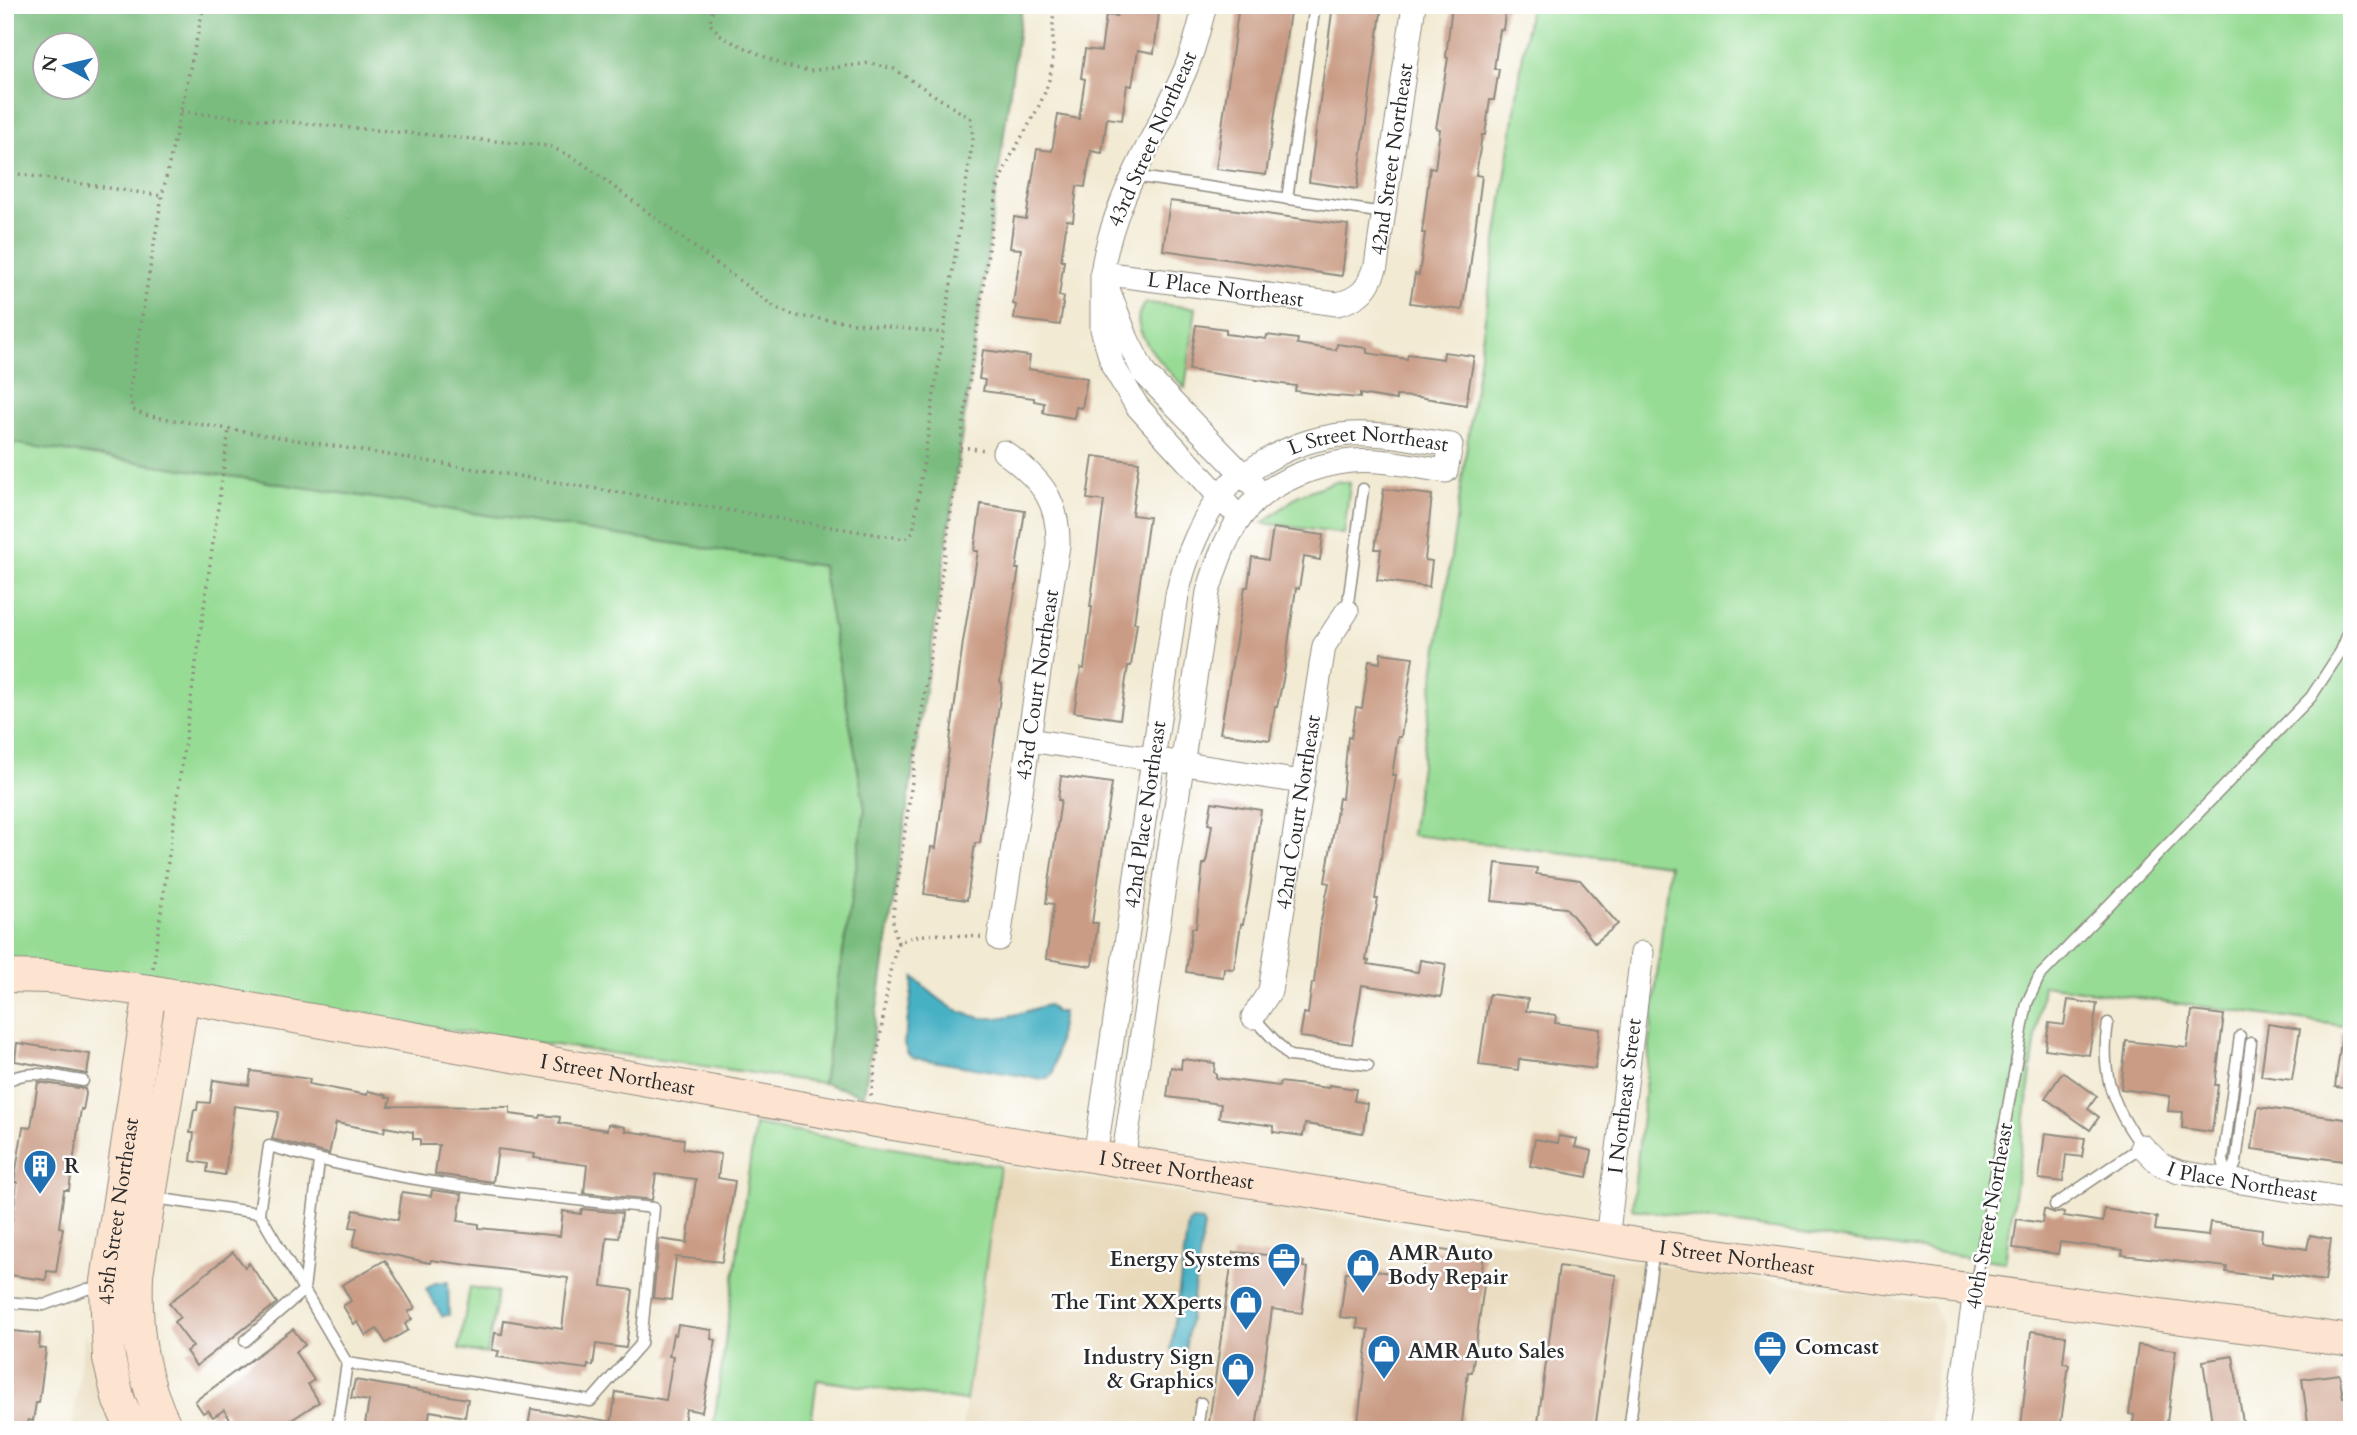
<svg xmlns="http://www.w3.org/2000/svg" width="2357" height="1435" viewBox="0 0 2357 1435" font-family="Cardo,serif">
	<rect width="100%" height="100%" fill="#fff"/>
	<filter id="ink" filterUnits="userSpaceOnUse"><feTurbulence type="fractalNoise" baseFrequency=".0143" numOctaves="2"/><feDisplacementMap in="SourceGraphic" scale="14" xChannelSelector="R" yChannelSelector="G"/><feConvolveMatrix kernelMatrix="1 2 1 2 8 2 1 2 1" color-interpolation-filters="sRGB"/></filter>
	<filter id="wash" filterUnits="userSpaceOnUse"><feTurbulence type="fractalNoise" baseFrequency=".00686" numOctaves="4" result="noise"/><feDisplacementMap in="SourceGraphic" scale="28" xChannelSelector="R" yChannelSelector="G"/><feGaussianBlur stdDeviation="1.57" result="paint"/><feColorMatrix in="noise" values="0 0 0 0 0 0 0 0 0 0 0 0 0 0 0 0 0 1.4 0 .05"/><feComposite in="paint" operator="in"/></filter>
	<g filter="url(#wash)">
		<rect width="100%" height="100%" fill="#f2ead3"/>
		<g fill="#e8d9ba">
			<path d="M1000 1166 1621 1260 1933 1304 1942 1324 1928 1430H962Z"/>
			<path d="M85 1332 110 1417 115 1430H72Z"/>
		</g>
		<g fill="#97dc95" stroke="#618460" stroke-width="2">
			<path d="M1530 5H2352V1027L2043 985 2005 1262 1632 1209 1669 865 1411 835Z"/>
			<path d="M1147 303 1196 308 1185 388C1169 371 1118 324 1147 303Z"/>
			<path d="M5 442 822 566 865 809 823 1083 5 967Z"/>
			<path d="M1336 481 1350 483 1344 534 1263 523 1299 495Z"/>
			<path d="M755 1125 1000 1166 966 1401 817 1380 810 1430H713Z"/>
			<path d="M470 1287 498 1292 487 1354 459 1349Z"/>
		</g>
		<path fill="#79bc7e" stroke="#527454" stroke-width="2" fill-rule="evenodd" d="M5 5H1022L941 584 864 1095 823 1083 865 809 822 566 5 442ZM46 46H88V88H46Z"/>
		<g fill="#46b1c4" stroke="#386e78" stroke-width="2">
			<path d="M914 977C937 999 961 1020 995 1018 1013 1018 1032 1008 1049 1005L1055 1012H1063L1053 1074 1048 1078 1042 1079 914 1058 908 1054 904 1044Z"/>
			<path d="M1192 1220 1202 1221 1204 1226 1185 1351 1179 1355 1174 1353 1171 1349 1188 1224Z"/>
			<path d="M448 1282 449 1315 442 1316 426 1289 435 1283Z"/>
		</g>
		<g id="blocks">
			<g fill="#ca9c85">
				<path d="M1119 5H1160L1154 53 1138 50 1132 86 1127 85 1122 120 1107 118 1102 153 1091 151 1085 187 1077 186 1073 221 1067 220 1061 261H1064L1059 296 1064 297 1060 325 1014 319 1016 305 1013 304 1021 249 1010 248 1014 217 1026 219 1037 149 1052 151 1058 115 1079 119 1085 79 1081 78 1085 49 1101 51 1106 15 1117 16Z"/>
				<path d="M1239 5H1291L1266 175 1216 169Z"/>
				<path d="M1333 5H1382L1357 189 1309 182Z"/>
				<path d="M1452 5H1506L1503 30 1500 29 1494 69H1499L1494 100H1490L1485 135H1482L1476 175 1482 176 1469 276 1468 275 1462 310 1410 303 1415 274 1419 275 1425 233H1422L1430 168 1435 169 1440 129 1436 128 1448 58 1446 57Z"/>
				<path d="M1170 201 1348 225 1342 276 1163 250Z"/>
				<path d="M1196 325 1226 329V334L1266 339 1267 335 1298 339 1297 344 1336 350 1337 344 1367 348V353L1407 359 1408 354 1443 359 1444 352 1474 356 1466 405 1419 397 1396 396V400L1360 394V398L1324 395 1295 391 1296 386 1189 370Z"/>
				<path d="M983 350 1030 356 1028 369 1087 378 1082 408 1076 407 1074 418 1043 413 1044 403 1034 401V398L983 391 985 380 979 379Z"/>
				<path d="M1093 456 1139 462 1132 515 1149 517 1134 623H1137L1131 666H1128L1120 719 1074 712 1081 668 1084 669 1092 607H1090L1104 501 1087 499Z"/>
				<path d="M1384 489 1432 495 1425 560 1432 561 1429 587 1377 580 1381 549H1375Z"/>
				<path d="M981 504 1025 511 1016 569H1019L1005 649 1000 682 1002 683 980 843H975L967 900 924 894 931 847 936 848 963 642 978 551H974Z"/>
				<path d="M1273 528 1323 535 1320 560 1304 557 1299 589 1296 588 1283 680 1277 707 1275 706 1270 740 1220 733 1245 587H1248L1252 557 1268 560Z"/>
				<path d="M1381 653 1413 657 1401 737H1398L1392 775H1396L1387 831 1385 830 1375 899H1378L1375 915 1374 914 1366 960 1369 961 1368 964 1418 972 1420 960 1446 964 1441 997 1362 985 1352 1044 1300 1037 1304 1013 1308 1014 1312 983H1314L1321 921 1329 883 1325 882 1339 798 1342 799 1348 737 1351 738 1356 707 1362 708 1369 661 1380 663Z"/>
				<path d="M1061 776 1112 783 1092 923H1098L1092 966 1046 959 1054 904 1046 903 1061 800H1058Z"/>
				<path d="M1212 802 1261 810 1249 894 1243 924H1241L1234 969 1224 968 1223 977 1186 972 1192 928H1196L1203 864H1206L1212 825 1208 824Z"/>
				<path d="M1496 863 1537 868 1536 874 1580 880 1618 924 1595 943 1566 908 1492 901Z"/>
				<path d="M1489 994 1528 999 1526 1011 1556 1015 1555 1023 1600 1029 1595 1069 1519 1059 1518 1070 1479 1065Z"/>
				<path d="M2068 1000 2097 1004 2089 1055 2045 1049 2049 1023 2064 1025Z"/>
				<path d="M2192 1011 2224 1015 2215 1085H2218L2212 1132 2182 1128 2183 1112 2168 1111 2170 1096 2121 1089 2126 1041 2187 1048Z"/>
				<path d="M2268 1024 2300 1029 2292 1080 2261 1076Z"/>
				<path d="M2342 1033 2352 1034V1089L2335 1087Z"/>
				<path d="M17 1043 90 1054 87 1074 15 1061Z"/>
				<path d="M1182 1059 1215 1063 1214 1073 1216 1074V1078L1279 1086 1280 1082 1329 1088V1085L1356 1089 1354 1101 1367 1103 1363 1133 1305 1124 1303 1136 1273 1132 1274 1126 1219 1118 1221 1104 1167 1097 1171 1067 1181 1069Z"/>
				<path d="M251 1071 310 1079 309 1084 367 1095 368 1091 386 1095V1097L391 1098 389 1106 510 1107V1114L540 1118 541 1115 560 1117 559 1123 607 1130 608 1124 625 1127V1131L684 1139 683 1149 721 1154 718 1178 735 1181 722 1262 676 1257 671 1300 653 1298 659 1239 687 1243 696 1179 656 1174 652 1200 584 1193 587 1165 534 1158 535 1154 498 1149 493 1182 435 1174 439 1145H420V1139H413V1132L385 1127 384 1132 336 1123 329 1154 272 1139 279 1112 234 1106 225 1175 207 1172 208 1164 191 1161 194 1133H190L194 1110H197L198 1102 210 1103 213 1080 249 1085Z"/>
				<path d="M2063 1072 2097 1096 2088 1109 2099 1117 2090 1130 2045 1098Z"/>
				<path d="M38 1082 85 1089 86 1094 83 1110 81 1109 69 1190H64L59 1227 63 1228 56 1272 47 1271 46 1280 9 1275 10 1265H5V1243L9 1220H12L17 1182H14L23 1127 31 1128Z"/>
				<path d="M2258 1107 2352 1120V1162L2252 1149Z"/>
				<path d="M2045 1133 2085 1138 2082 1157 2066 1155 2063 1182 2039 1179Z"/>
				<path d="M1559 1136 1577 1139 1575 1147 1592 1151 1587 1177 1530 1166 1535 1139 1558 1143Z"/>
				<path d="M432 1190 462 1194 458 1221 479 1224V1228L560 1236 563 1211 581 1214 582 1209 622 1213 619 1238 607 1237 602 1286 633 1290 626 1348 596 1344 593 1366 588 1365 587 1369 497 1357 499 1351 492 1350 495 1333 502 1334 504 1320 562 1329 568 1278 431 1260 430 1263 353 1246 357 1228 350 1227 354 1210 398 1220 402 1192 431 1196Z"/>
				<path d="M2044 1209 2055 1213 2064 1212V1216L2103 1222 2104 1209 2157 1217 2155 1230 2208 1236 2210 1222 2262 1229 2261 1242 2307 1249 2310 1235 2331 1239 2325 1281 2272 1273V1278L2226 1272 2227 1267 2122 1255 2123 1250 2060 1242 2058 1254 2013 1248 2017 1219 2042 1223Z"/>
				<path d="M1427 1248 1484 1256 1481 1277 1485 1278 1472 1372H1468L1461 1430H1357L1369 1330 1357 1328 1358 1319 1340 1317 1346 1272H1351L1352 1268 1423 1277Z"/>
				<path d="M233 1252 245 1267 249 1263 277 1303 196 1366 186 1351 193 1347 174 1322 180 1317 169 1303Z"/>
				<path d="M1233 1252 1279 1256V1258L1304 1262 1303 1267 1308 1268 1302 1313 1272 1309 1256 1430H1208Z"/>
				<path d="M385 1260 415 1308 408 1312 412 1319 405 1324 408 1330 386 1343 377 1329 366 1336 358 1322 354 1324 343 1306 351 1301 342 1285Z"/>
				<path d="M1559 1266 1616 1275 1595 1430H1537Z"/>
				<path d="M678 1325 712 1330 711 1339 716 1340 702 1412 686 1409 683 1430 645 1427V1430H610L616 1392 666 1400 673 1356H669L673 1334 676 1335Z"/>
				<path d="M293 1329 305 1345 295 1352 314 1380 308 1384 319 1402 276 1430H237L224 1410 213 1417 208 1410 203 1413 195 1401Z"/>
				<path d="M5 1330 40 1334 39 1348 46 1349 39 1403H36L33 1421 28 1420 27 1430H5Z"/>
				<path d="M2031 1331 2066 1336 2063 1363 2069 1364 2060 1430 2021 1427Z"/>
				<path d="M2138 1345 2176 1350 2166 1430H2132L2134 1415 2129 1414Z"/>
				<path d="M2233 1356 2244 1430H2213L2203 1361Z"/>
				<path d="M2339 1374 2343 1397H2348L2352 1430H2309L2302 1379Z"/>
				<path d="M355 1380 468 1399 465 1417 430 1411 427 1430H364L369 1401 351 1398Z"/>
				<path d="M531 1409 609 1421V1430H548L528 1427Z"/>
			</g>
		</g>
	</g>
	<g filter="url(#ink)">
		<use href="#blocks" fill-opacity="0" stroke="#8e8a7f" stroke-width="2"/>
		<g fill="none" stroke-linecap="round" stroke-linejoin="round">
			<defs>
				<g id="lane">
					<path d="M1133 176 1384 213"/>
					<path d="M1287 199 1315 5"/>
					<path d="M1347 611 1363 489"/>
					<path d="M1253 1017 1289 1056 1368 1065"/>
					<path d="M2240 1036 2223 1160 2228 1180 2236 1163 2251 1043"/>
					<path d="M5 1083C27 1066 59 1078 83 1081"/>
					<path d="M154 1198 259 1213 347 1363 591 1401 641 1344 654 1208C525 1195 394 1183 269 1146L259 1213"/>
					<path d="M2055 1205 2142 1146C2112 1107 2100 1072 2108 1023"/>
					<path d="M1975 1287 2027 1003 2039 977 2311 697 2341 651 2352 624"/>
					<path d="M5 1302 44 1305 87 1289 105 1288"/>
					<path d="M245 1341 304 1290 319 1161"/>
					<path d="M337 1430 347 1363"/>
					<path d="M1197 1430 1201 1403"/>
					<path d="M1629 1430 1654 1249"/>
				</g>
				<g id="street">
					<path id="s1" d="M1205 5C1199 28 1194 51 1184 73 1155 139 1112 200 1102 273L1337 304C1360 299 1369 288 1376 266L1414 5"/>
					<path d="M1230 508 1137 406 1113 366 1102 329V273L1127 339 1144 373 1254 486"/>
					<path d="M1029 740 1302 782"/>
					<path id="s2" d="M999 939 1058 545C1059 498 1039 478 1004 452"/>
					<path id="s3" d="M1253 1017 1270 991 1324 646 1347 611"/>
					<path id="s4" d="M2142 1146 2161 1165 2179 1172 2352 1200"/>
					<path id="s5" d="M1095 1157 1177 595C1185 558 1203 514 1229 485 1235 479 1244 475 1251 470 1282 449 1312 437 1350 434 1384 432 1417 440 1451 445L1446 471C1415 467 1382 458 1351 461 1317 464 1274 481 1250 506 1228 529 1217 562 1208 592L1123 1161"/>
					<path id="s6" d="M1607 1239 1642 953"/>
					<path d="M1956 1430 1975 1291"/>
				</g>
				<g id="secondary">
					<path id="s7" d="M5 976 49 977 150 991 893 1124 1643 1245 2352 1341"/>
					<path id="s8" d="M133 1430 119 1401 109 1359 106 1288 150 991"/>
					<path d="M167 1430C141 1378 135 1331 137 1274L183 996"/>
				</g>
			</defs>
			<use href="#lane" stroke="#8e8a7f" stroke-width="13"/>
			<use href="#street" stroke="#8e8a7f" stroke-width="25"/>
			<use href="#secondary" stroke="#8e8a7f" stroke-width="34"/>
			<g stroke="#8e8a7f" stroke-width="3.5" stroke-dasharray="2 5" stroke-linecap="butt">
				<path d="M204 5 162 196 129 394 133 410 144 415 229 429 905 539 913 532 973 138 971 119 894 69 870 63 810 71 785 66 724 38 710 24 713 5"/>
				<path d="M181 112 549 146 578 160 776 308 795 316 943 333"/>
				<path d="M5 172 162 196"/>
				<path d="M960 447 986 450"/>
				<path d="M898 943 893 925V914L997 190C1008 150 1040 117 1050 76 1056 54 1050 28 1055 5"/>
				<path d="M153 968 229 429"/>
				<path d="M871 1096 891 966 898 943C923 929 953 936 981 937"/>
			</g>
			<use href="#lane" stroke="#fff" stroke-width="10"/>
			<use href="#street" stroke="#fff" stroke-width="23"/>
			<use href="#secondary" stroke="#fde4d0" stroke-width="32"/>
		</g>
	</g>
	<defs>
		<symbol id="building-pin" viewBox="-11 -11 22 30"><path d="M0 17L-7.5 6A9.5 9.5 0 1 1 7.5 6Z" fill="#1f6fb2" stroke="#fff"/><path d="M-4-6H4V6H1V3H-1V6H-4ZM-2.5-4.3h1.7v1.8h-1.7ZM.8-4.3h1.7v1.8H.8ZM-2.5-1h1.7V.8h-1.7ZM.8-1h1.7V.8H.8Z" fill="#fff"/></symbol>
		<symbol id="office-pin" viewBox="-11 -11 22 30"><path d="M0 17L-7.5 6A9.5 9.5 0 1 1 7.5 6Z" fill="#1f6fb2" stroke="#fff"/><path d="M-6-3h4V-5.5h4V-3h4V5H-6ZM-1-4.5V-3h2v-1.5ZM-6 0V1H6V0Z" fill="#fff"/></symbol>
		<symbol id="shop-pin" viewBox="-11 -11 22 30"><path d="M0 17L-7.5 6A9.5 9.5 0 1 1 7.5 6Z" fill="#1f6fb2" stroke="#fff"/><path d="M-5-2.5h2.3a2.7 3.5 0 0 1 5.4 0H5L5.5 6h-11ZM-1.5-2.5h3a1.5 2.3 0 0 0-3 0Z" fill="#fff"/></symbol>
	</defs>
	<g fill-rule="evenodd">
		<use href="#building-pin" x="21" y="1147" width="38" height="52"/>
		<use href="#office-pin" x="1265" y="1240" width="38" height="52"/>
		<use href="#shop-pin" x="1344" y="1246" width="38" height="52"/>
		<use href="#shop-pin" x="1227" y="1283" width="38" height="52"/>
		<use href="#office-pin" x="1751" y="1328" width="38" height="52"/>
		<use href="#shop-pin" x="1365" y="1332" width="38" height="52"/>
		<use href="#shop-pin" x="1219" y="1350" width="38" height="52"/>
	</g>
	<g text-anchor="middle" stroke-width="5" stroke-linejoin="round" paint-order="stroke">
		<g font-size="21" fill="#2b2b2b" stroke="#fff">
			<text transform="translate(1152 139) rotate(-66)" y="7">43rd Street Northeast</text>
			<text dy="7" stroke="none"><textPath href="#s1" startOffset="691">42nd Street Northeast</textPath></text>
			<text dy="7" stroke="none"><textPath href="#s1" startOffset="413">L Place Northeast</textPath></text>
			<text dy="7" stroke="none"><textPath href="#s5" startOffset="842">L Street Northeast</textPath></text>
			<text dy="7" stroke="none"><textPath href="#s2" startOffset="257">43rd Court Northeast</textPath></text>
			<text dy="7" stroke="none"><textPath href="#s3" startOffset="212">42nd Court Northeast</textPath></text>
			<text dy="7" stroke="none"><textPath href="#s5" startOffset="346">42nd Place Northeast</textPath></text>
			<text dy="7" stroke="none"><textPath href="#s7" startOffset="621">I Street Northeast</textPath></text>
			<text dy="7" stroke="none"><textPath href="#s6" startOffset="144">I Northeast Street</textPath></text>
			<text dy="7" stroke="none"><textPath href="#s7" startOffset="1188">I Street Northeast</textPath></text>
			<text dy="7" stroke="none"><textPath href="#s4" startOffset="110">I Place Northeast</textPath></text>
			<text dy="7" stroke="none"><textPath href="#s8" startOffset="224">45th Street Northeast</textPath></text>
			<text transform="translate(1989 1216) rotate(-80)" y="7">40th Street Northeast</text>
			<text dy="7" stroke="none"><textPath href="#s7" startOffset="1755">I Street Northeast</textPath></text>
		</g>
		<g font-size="21" font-weight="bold" fill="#2b2b2b" stroke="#fff" text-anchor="start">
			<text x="64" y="1173">R</text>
			<text x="1388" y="1260">AMR Auto<tspan x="1388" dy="24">Body Repair</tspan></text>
			<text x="1260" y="1266" text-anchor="end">Energy Systems</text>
			<text x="1222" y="1309" text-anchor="end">The Tint XXperts</text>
			<text x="1795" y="1354">Comcast</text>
			<text x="1408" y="1358">AMR Auto Sales</text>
			<text x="1214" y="1364" text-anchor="end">Industry Sign<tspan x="1214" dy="24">&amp; Graphics</tspan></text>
		</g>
	</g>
	<rect width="2357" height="1435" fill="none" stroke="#fff" stroke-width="28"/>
	<g transform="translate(66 66) rotate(278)"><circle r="33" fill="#ffffff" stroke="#aaaaaa" stroke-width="2"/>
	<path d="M0-5L12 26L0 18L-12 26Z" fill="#1f6fb2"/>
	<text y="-10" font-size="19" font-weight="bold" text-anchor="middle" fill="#2b2b2b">N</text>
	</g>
</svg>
